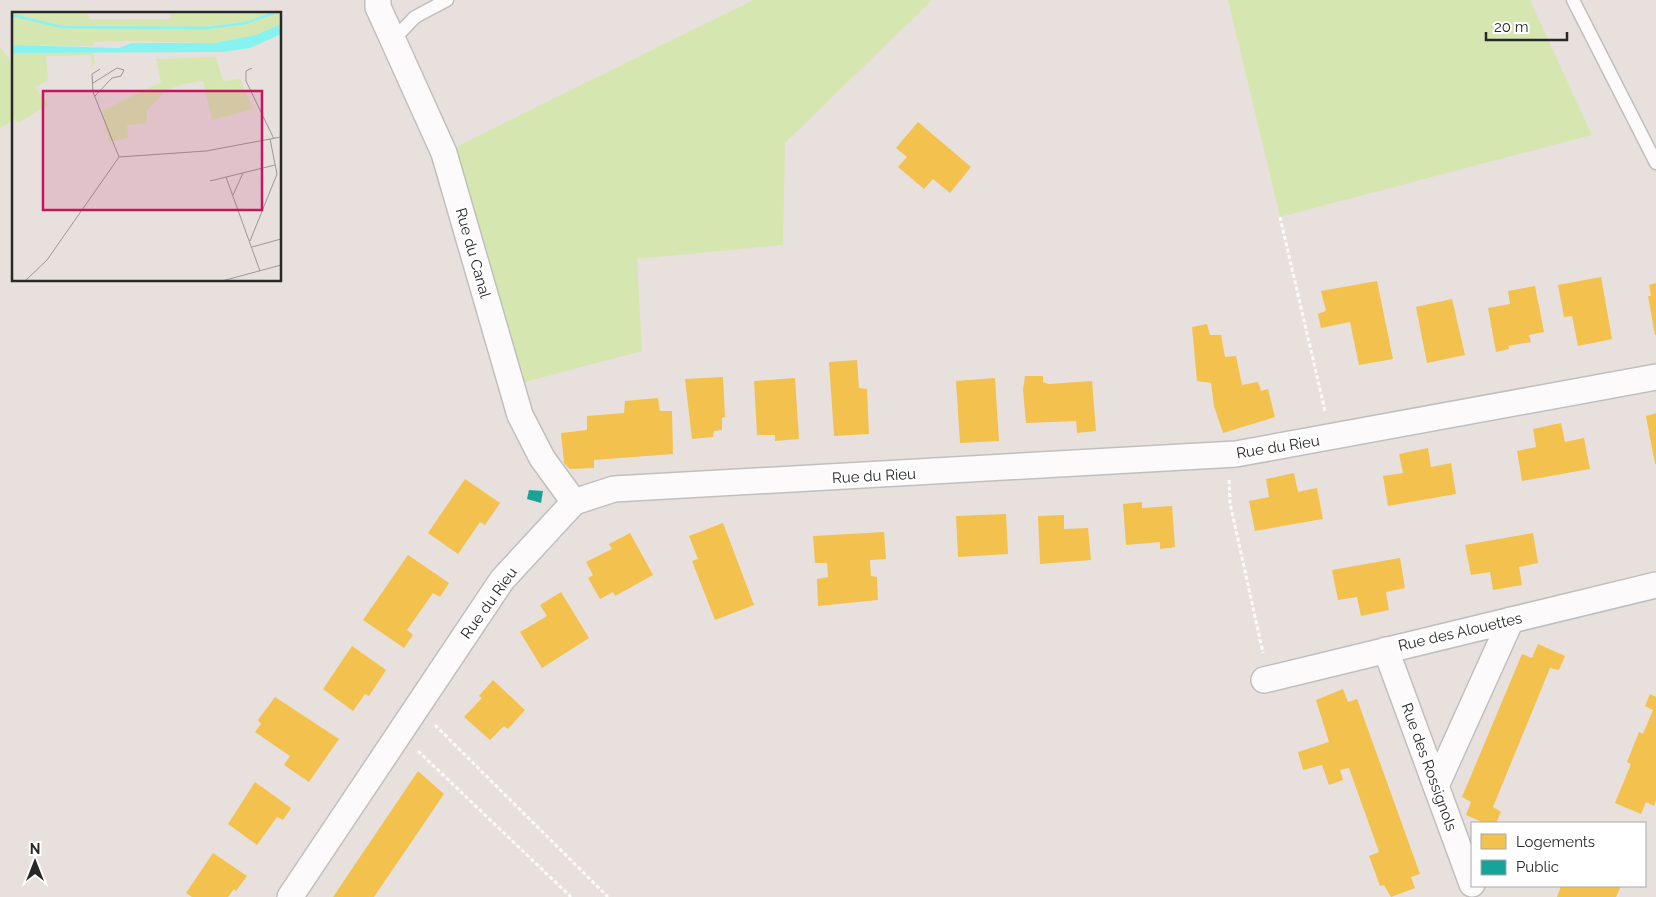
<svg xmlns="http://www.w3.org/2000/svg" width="1656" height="897" viewBox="0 0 1656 897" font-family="Raleway,sans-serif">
	<rect width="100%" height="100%" fill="#e8e0dd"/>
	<g fill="#d6e6b1">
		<path d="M753 0H932L785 143 783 245 637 259 642 351 502 388 444 153Z"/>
		<path d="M1228 0H1530L1592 135 1280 217Z"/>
		<path d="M0 47 14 66V120L0 128Z"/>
	</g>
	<g fill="#f2c14e">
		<path d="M918 122 971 167 950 193 933 179 924 189 898 167 907 157 896 148Z"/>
		<path d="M1601 277 1612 339 1578 346 1572 316 1564 317 1558 285Z"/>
		<path d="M1377 281 1393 359 1359 365 1350 322 1321 328 1318 314 1326 311 1321 291Z"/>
		<path d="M1656 283V335H1655L1648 296H1651L1649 285Z"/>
		<path d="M1535 286 1544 332 1529 335 1531 342 1508 346 1509 349 1496 352 1488 308 1510 304 1508 291Z"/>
		<path d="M1452 299 1465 355 1427 363 1416 307Z"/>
		<path d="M1207 324 1210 335H1221L1225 357 1236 356 1242 385 1258 382 1261 391 1268 389 1275 417 1223 433 1214 406 1211 383 1197 381 1192 327Z"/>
		<path d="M857 360 859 388 867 389 869 434 834 436 829 362Z"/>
		<path d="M1025 376H1043V382L1049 384 1092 381 1096 431 1077 433 1076 421 1026 423 1023 390Z"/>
		<path d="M723 377 725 417 722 418V430L714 431 713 437 692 439 685 379Z"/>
		<path d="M795 378 799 439 775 441V435H757L754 381Z"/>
		<path d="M995 378 999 441 960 443 956 381Z"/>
		<path d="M658 398 660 411H672L673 454 594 460V468L570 469 564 463 561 433 587 430V416L624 413 625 401Z"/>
		<path d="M1656 413V464H1655L1646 416Z"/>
		<path d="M1561 423 1565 442 1584 438 1590 469 1522 481 1517 451 1536 447 1533 429Z"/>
		<path d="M1428 448 1431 467 1451 463 1456 494 1388 506 1383 476 1403 473 1399 454Z"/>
		<path d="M1294 473 1298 492 1317 488 1323 519 1255 531 1249 501 1269 497 1266 479Z"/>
		<path d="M465 479 500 503 485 525 480 522 458 554 428 533Z"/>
		<path d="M1142 502V508L1172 506 1175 547 1160 549V542L1126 545 1123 504Z"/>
		<path d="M1006 514 1008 554 958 557 956 516Z"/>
		<path d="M1064 515V529L1088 528 1091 560 1040 564 1038 516Z"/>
		<path d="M723 523 754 605 715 620 692 561 698 559 689 536Z"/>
		<path d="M884 532 886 559 870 560 871 576 877 577 878 600 818 606 817 579 828 577 827 563H815L813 536Z"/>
		<path d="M630 533 653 575 615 596 613 592 600 599 588 578 593 575 586 562 612 549 609 544Z"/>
		<path d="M1533 533 1538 563 1519 567 1522 585 1493 590 1490 572 1471 575 1465 545Z"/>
		<path d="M408 555 449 583 440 597 433 593 407 630 413 635 404 648 363 620Z"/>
		<path d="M1400 558 1405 588 1386 592 1389 610 1361 616 1357 597 1338 600 1332 570Z"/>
		<path d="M561 592 589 638 542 668 520 632 547 616 540 605Z"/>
		<path d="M1538 644 1565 656 1559 670 1550 668 1493 807 1501 812 1496 823H1484L1466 815 1471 802 1462 797 1522 654 1532 658Z"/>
		<path d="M352 646 386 670 369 696 365 694 353 711 323 689Z"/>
		<path d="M493 680 525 710 508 729 504 726 490 740 464 717 482 698 479 696Z"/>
		<path d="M1343 689 1348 702 1357 699 1420 874 1411 877 1415 888 1391 897 1384 885 1380 886 1369 856 1379 852 1349 768 1340 770 1343 780 1329 785 1322 765 1303 770 1298 752 1329 742 1316 700Z"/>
		<path d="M1650 694 1656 697V800L1654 806 1646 802 1641 814 1615 803 1631 764 1627 762 1639 732 1643 734 1653 710 1645 706Z"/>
		<path d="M275 697 339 739 309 782 284 765 290 756 255 732 261 724 258 720Z"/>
		<path d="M418 771 444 794 421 828 374 897H333Z"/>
		<path d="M255 782 291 808 283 820 277 817 257 845 228 824Z"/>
		<path d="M213 853 247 876 236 891 234 889 228 897H192L186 893Z"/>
		<path d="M1561 886H1621L1616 897H1557Z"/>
	</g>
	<path fill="#17a398" d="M529 490 543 491 541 503 527 499Z"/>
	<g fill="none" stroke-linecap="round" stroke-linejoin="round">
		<defs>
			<g id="lane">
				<path d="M1573 0 1656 163"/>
				<path d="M393 40 415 17 447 0"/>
			</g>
			<g id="street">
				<path d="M378 0V7L393 40 444 153 520 415 542 458 574 502"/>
				<path d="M1386 650 1472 884"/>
				<path d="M1264 680 1656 585"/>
				<path d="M1436 786 1511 620"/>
				<path d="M290 897 502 580 574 502 614 489 1236 454 1656 377"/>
			</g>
		</defs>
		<use href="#lane" stroke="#c0bfbf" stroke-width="15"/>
		<use href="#street" stroke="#c0bfbf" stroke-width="28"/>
		<g stroke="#fcfafa" stroke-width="3" stroke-dasharray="4 2.5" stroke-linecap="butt">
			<path d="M1280 217 1325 411"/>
			<path d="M1229 480 1230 503 1263 653"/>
			<path d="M435 725 608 897"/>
			<path d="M418 751 571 897"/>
		</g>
		<use href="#lane" stroke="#fcfafa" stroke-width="12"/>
		<use href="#street" stroke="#fcfafa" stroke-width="25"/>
	</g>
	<g text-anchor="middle" stroke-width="5" stroke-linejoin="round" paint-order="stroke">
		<g font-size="15" fill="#282828" stroke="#fff">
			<text transform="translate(473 253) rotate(74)" y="5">Rue du Canal</text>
			<text transform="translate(1278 447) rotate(-9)" y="5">Rue du Rieu</text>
			<text transform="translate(874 476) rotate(-3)" y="5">Rue du Rieu</text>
			<text transform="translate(489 603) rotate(-54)" y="5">Rue du Rieu</text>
			<text transform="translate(1460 632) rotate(-13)" y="5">Rue des Alouettes</text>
			<text transform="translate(1429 767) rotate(70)" y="5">Rue des Rossignols</text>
		</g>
	</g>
	<g transform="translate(12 12)">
		<rect width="269" height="269" fill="#e8e0dd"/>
		<path d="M0 0H76L77 7H159L157 0H269V12L244 23 203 31 116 29 81 30V34L0 33ZM81 40 83 51 80 56 79 43 34 44 36 68 23 75 36 93 6 111 0 104V41ZM204 45 211 69 228 67 241 97 200 108 191 69 172 72 155 78 135 98V112L115 113 116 126 97 130 90 99 149 70 144 47Z" fill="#d6e6b1"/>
		<path d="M269 12V22L238 36 210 40 0 41V33L107 36 120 31H203L244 23Z" fill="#87f3f1"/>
		<path fill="none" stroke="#87f3f1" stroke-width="2.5" d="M0 3 49 15 195 16 234 11 265 0"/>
		<path fill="none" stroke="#9b9695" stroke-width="1" d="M240 56 234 59V69L262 127M88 57 80 62 81 80 107 145M81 71 105 56 112 58 109 64 100 66 83 84M214 165 248 259M198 169 263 153M221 183 231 161M238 229 265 162 258 127M240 235 269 227M13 269 35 248 107 145 194 139 269 125M210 269 269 253"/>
		<path fill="#c2185b" fill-opacity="0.15" stroke="#c2185b" stroke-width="2.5" d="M31 79H250V198H31Z"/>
		<rect width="269" height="269" fill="none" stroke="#282828" stroke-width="2.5"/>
	</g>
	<rect x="1471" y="822" width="175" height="65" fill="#ffffff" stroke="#a9a9a9"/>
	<rect x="1481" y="834" width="25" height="15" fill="#f2c14e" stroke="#a9a9a9"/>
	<text x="1516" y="847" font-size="15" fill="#282828">Logements</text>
	<rect x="1481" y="860" width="25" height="15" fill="#17a398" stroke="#a9a9a9"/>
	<text x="1516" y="872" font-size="15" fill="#282828">Public</text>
	<g transform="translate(35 862)" stroke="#ffffff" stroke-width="4" paint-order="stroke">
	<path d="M0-4L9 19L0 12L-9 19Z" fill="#282828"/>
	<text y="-8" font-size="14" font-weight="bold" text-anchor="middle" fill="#282828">N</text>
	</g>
	<path d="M1486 32v8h81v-8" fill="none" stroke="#282828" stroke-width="2.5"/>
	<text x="1494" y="32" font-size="15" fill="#282828" stroke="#ffffff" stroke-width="4" paint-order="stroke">20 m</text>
</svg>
